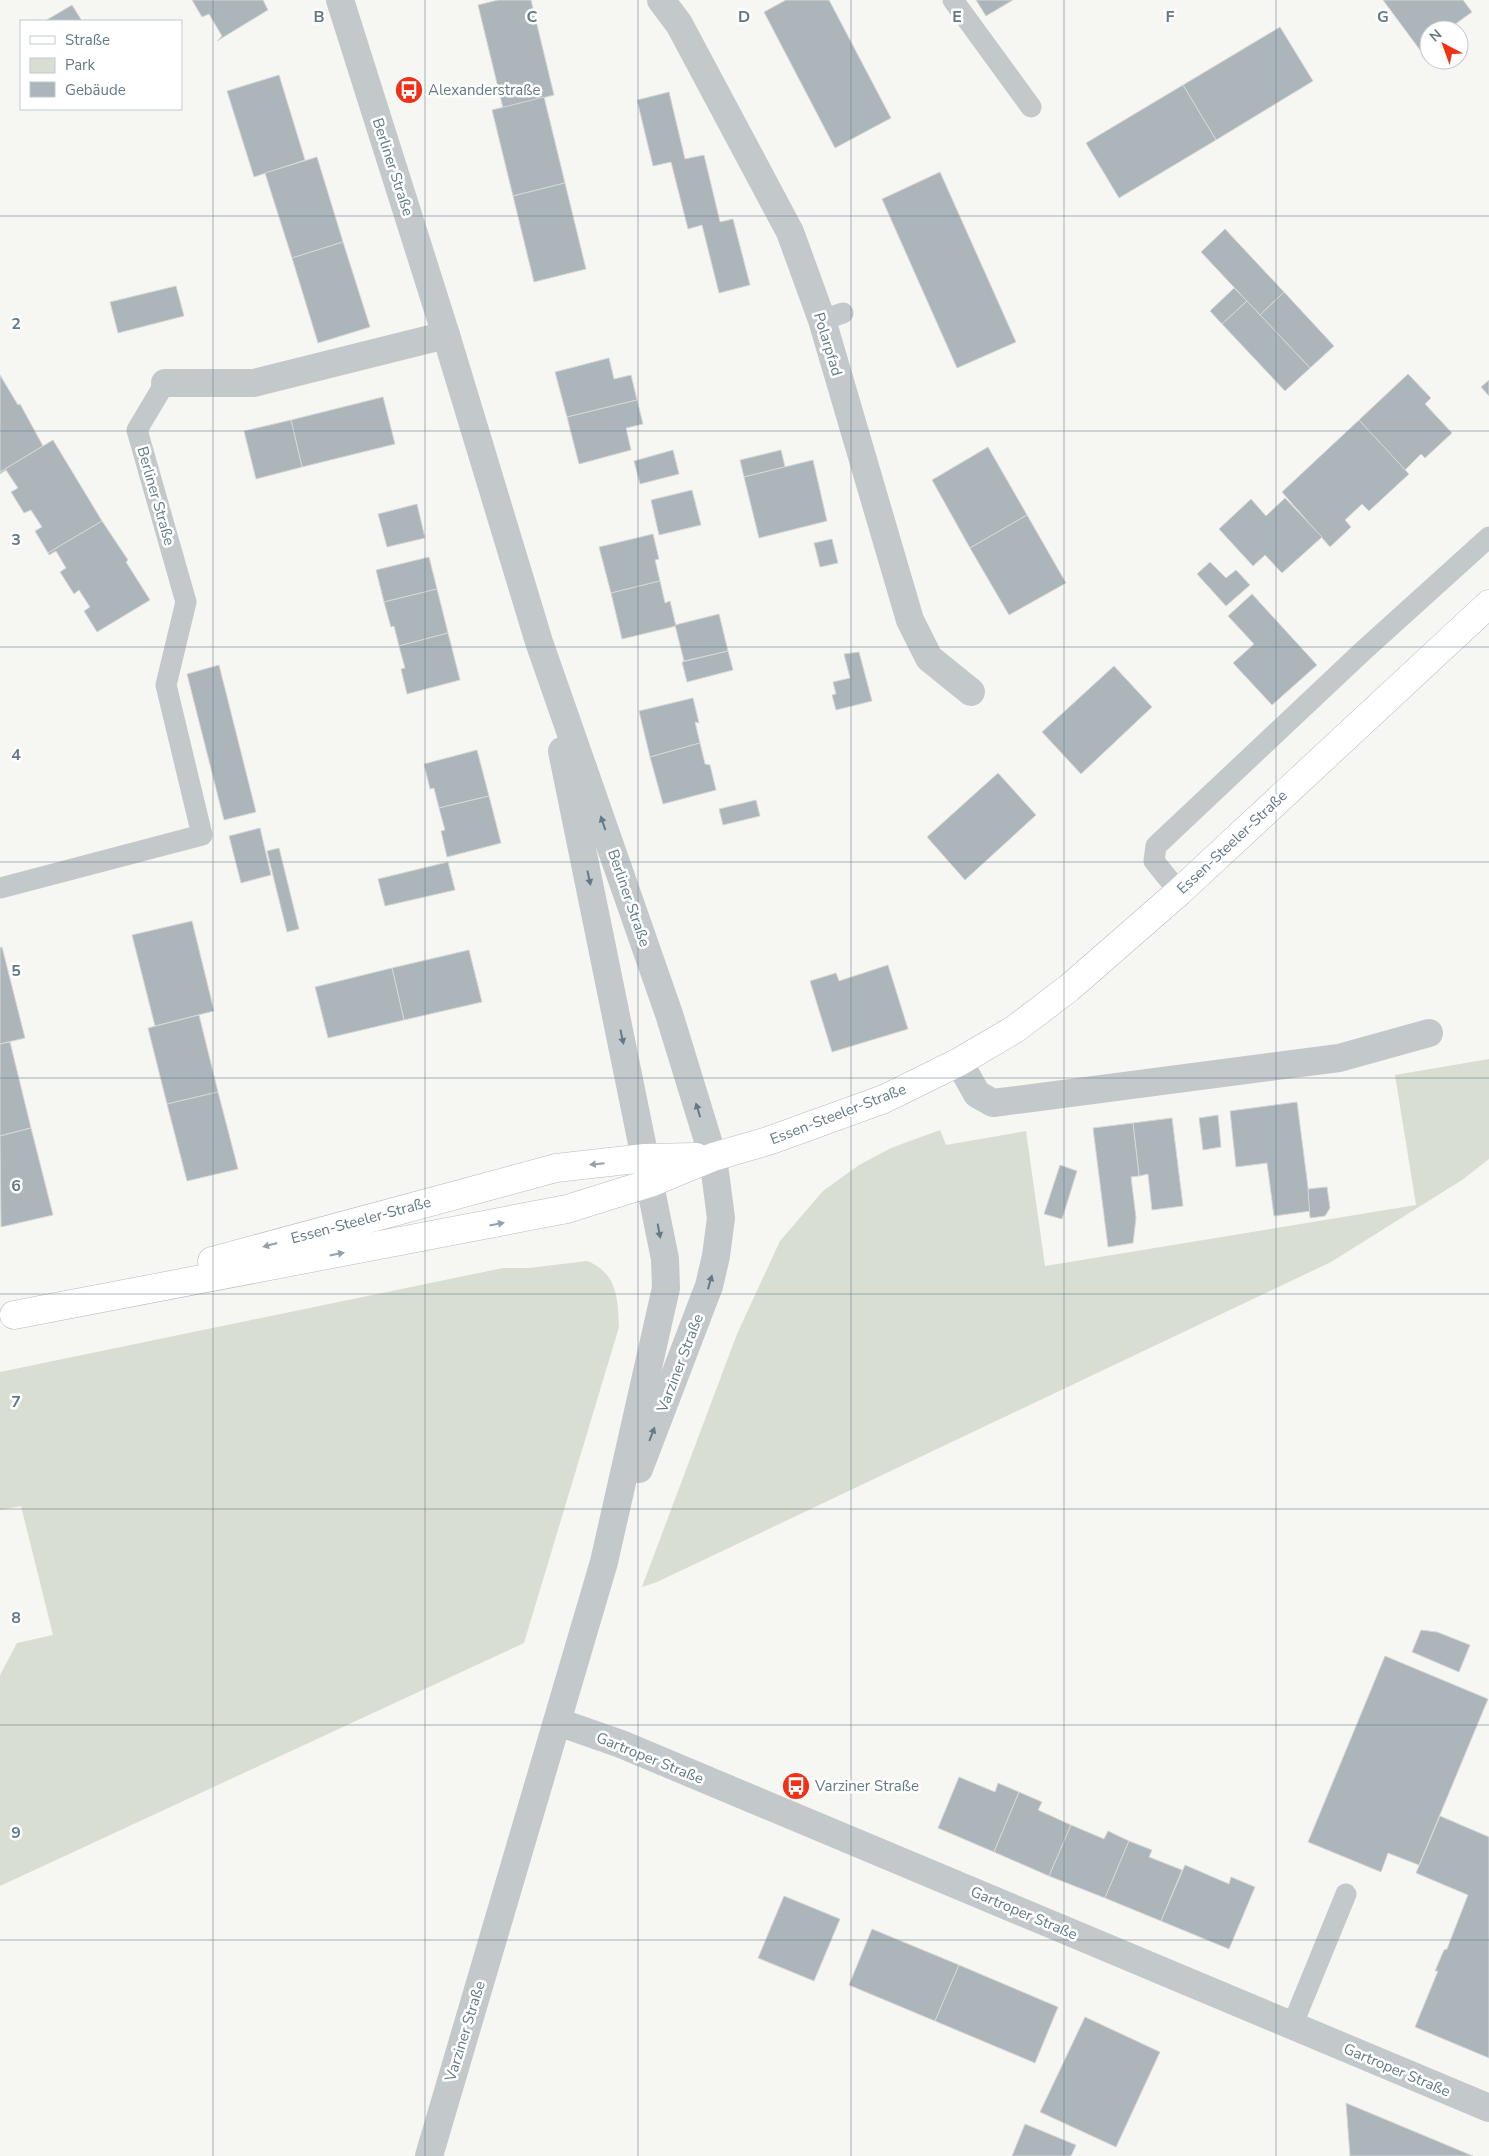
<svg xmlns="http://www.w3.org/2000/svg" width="1489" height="2156" viewBox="0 0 1489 2156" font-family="'Nunito Sans',sans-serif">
	<rect width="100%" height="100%" fill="#f6f6f2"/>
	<g fill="#d8ded2">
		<path d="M1489 1059V1159L1462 1180 1331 1262 657 1582 642 1587 737 1334 780 1241 823 1191 859 1165 891 1148 940 1130 946 1145 1026 1131 1045 1266 1416 1205 1395 1075Z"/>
		<path d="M587 1261C617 1273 618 1298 619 1327L524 1643 0 1886V1675L17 1643 53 1635 21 1506 0 1510V1372L503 1268H529Z"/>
	</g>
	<g fill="#abb5ba" stroke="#d7d7d5">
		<path d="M192 0H263L268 10 217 41 222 36 209 14 202 17Z"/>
		<path d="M498 0H531L554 95 503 108 478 5Z"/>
		<path d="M786 0H829L891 118 835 148 764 12Z"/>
		<path d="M976 0H1013L986 16Z"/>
		<path d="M1383 0H1463L1472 12 1447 30H1429V43L1420 50Z"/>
		<path d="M72 5 82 21H45Z"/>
		<path d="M1280 27 1313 81 1216 140 1183 85Z"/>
		<path d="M279 75 305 160 254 177 227 91Z"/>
		<path d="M1183 85 1216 140 1119 198 1086 143Z"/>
		<path d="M669 92 685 159 704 155 720 222 733 219 750 285 719 293 702 225 688 229 671 162 653 166 637 100Z"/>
		<path d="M544 97 565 183 513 196 492 110Z"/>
		<path d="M317 157 343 242 292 258 265 173Z"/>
		<path d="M940 172 1016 342 957 368 882 199Z"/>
		<path d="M565 183 586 269 534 282 513 196Z"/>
		<path d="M1225 229 1284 292 1260 315 1201 252Z"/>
		<path d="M343 242 370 327 318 343 292 258Z"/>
		<path d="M176 286 184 316 118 333 110 302Z"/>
		<path d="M1234 288 1247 301 1222 324 1210 311Z"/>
		<path d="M1284 292 1334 346 1310 368 1260 315Z"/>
		<path d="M1247 301 1310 368 1285 391 1222 324Z"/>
		<path d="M609 358 614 379 631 375 637 400 567 417 555 372Z"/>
		<path d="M1408 374 1431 398 1425 404 1452 433 1425 458 1421 454 1405 470 1359 420Z"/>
		<path d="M0 375 18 405 20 404 43 446 0 472Z"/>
		<path d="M1489 380V396L1481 387Z"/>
		<path d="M383 397 395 444 302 467 291 420Z"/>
		<path d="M637 400 643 424 626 428 631 450 579 464 567 417Z"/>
		<path d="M291 420 302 467 256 479 244 431Z"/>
		<path d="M1359 420 1409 474 1369 511 1362 504 1345 520 1351 527 1330 547 1282 492Z"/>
		<path d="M53 440 102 521 48 553 35 531 42 527 31 510 24 513 11 492 18 488 6 470 0 474V472Z"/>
		<path d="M988 447 1027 515 970 548 932 480Z"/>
		<path d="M673 450 679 474 640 484 634 461Z"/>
		<path d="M781 450 785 467 744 477 740 460Z"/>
		<path d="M813 460 827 521 759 538 744 477Z"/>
		<path d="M692 490 701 525 659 535 651 500Z"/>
		<path d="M1285 498 1322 537 1282 573 1265 555 1253 566 1219 529 1251 499 1266 516Z"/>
		<path d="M417 504 425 538 387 547 378 514Z"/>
		<path d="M1027 515 1066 583 1009 615 970 548Z"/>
		<path d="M102 521 128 560 126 562 150 600 97 632 84 611 90 607 79 590 74 594 60 572 66 568 56 551 49 555 48 553Z"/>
		<path d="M653 534 659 559 655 560 660 581 611 593 599 547Z"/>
		<path d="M832 539 838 563 820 567 814 543Z"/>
		<path d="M429 557 437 589 384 602 376 570Z"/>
		<path d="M1210 562 1226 578 1236 570 1250 585 1226 606 1197 574Z"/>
		<path d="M660 581 665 603 670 601 676 626 622 639 611 593Z"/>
		<path d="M437 589 448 633 399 646 394 626 391 627 384 602Z"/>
		<path d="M1252 594 1317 665 1272 705 1233 663 1254 644 1228 616Z"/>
		<path d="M719 614 728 651 684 661 675 625Z"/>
		<path d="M448 633 460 680 407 694 401 669 405 668 399 646Z"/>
		<path d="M728 651 733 670 687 682 682 662Z"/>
		<path d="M859 652 872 701 836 710 832 695 836 694 833 682 850 678 844 654Z"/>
		<path d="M219 665 256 812 224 820 187 674Z"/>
		<path d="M1114 666 1152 707 1081 774 1042 732Z"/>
		<path d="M693 698 699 723 695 722 700 743 650 757 639 711Z"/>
		<path d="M700 743 705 764 710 765 716 790 663 804 650 757Z"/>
		<path d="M477 750 489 796 439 808 434 788 430 789 424 764Z"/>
		<path d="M998 773 1036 815 965 880 927 837Z"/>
		<path d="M489 796 501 843 447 857 441 831 445 830 439 808Z"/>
		<path d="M756 800 760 816 723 825 719 809Z"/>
		<path d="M260 828 271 875 241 883 229 836Z"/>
		<path d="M279 848 299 929 287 932 267 851Z"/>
		<path d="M448 862 455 890 385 906 378 879Z"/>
		<path d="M192 921 214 1011 155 1026 132 935Z"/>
		<path d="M2 947 25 1038 0 1044V948Z"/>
		<path d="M469 950 482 1002 404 1020 392 968Z"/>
		<path d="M888 965 908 1029 832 1052 810 981 836 973 839 981Z"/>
		<path d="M392 968 404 1020 328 1038 315 987Z"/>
		<path d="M199 1015 218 1092 167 1104 148 1028Z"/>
		<path d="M10 1042 31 1128 0 1136V1044Z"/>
		<path d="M218 1092 238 1169 187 1181 167 1104Z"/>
		<path d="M1297 1102 1311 1211 1274 1216 1267 1163 1236 1167 1230 1111Z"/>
		<path d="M1218 1115 1221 1147 1203 1150 1199 1118Z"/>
		<path d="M1172 1118 1183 1206 1152 1210 1148 1174 1139 1176 1133 1123Z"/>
		<path d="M1133 1123 1139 1176 1131 1177 1136 1218 1133 1243 1108 1247 1093 1128Z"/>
		<path d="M31 1128 53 1215 1 1227 0 1136Z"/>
		<path d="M1060 1165 1077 1171 1062 1219 1044 1214Z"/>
		<path d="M1327 1187 1330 1208 1325 1216 1310 1218 1308 1189Z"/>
		<path d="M1421 1630 1437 1632 1470 1645 1459 1672 1412 1652Z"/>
		<path d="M1385 1656 1488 1699 1419 1865 1388 1853 1381 1872 1308 1842Z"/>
		<path d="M959 1777 995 1792 998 1783 1019 1792 994 1852 938 1828Z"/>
		<path d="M1019 1792 1042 1802 1038 1810 1071 1825 1049 1876 994 1852Z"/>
		<path d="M1440 1816 1489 1837V2058L1415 2027 1438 1971H1435L1444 1950 1447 1949 1468 1895 1416 1873Z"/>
		<path d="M1071 1825 1104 1839 1108 1831 1129 1841 1105 1898 1049 1876Z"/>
		<path d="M1129 1841 1152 1850 1149 1857 1182 1870 1161 1921 1105 1898Z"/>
		<path d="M1185 1865 1229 1884 1231 1877 1255 1887 1229 1949 1161 1921Z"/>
		<path d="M784 1896 840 1919 814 1981 758 1958Z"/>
		<path d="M872 1929 959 1965 935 2021 849 1985Z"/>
		<path d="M959 1965 1058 2007 1035 2063 935 2021Z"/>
		<path d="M1085 2017 1160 2052 1116 2147 1040 2112Z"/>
		<path d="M1346 2103 1473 2156H1350Z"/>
		<path d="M1025 2124 1076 2145 1071 2156H1012Z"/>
	</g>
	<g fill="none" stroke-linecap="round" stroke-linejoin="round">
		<defs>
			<g id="secondary">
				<path d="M212 1261 556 1168 645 1158 696 1157"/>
				<path d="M14 1315 567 1209 650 1183 713 1157 768 1141 884 1099 959 1062 1015 1029 1069 988 1179 892 1489 604"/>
			</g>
		</defs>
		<use href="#secondary" stroke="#b5bcbf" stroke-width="29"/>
		<g stroke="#c3c8cb" stroke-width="21">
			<path d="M953 0 1031 107"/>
			<path d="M822 320 843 313"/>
			<path d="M0 888 202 835 166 685 186 602 137 430 165 383"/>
			<path d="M1179 892 1154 861 1156 846 1363 651 1489 537"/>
			<path d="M1292 2026 1346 1894"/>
		</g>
		<g stroke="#c3c8cb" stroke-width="28">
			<path d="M340 0 446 335 539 642 669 1014 713 1157"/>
			<path d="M661 0 679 24 790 232 822 320 910 620 929 658 971 692"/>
			<path d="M165 383H254L446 335"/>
			<path d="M562 751 645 1158"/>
			<path d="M959 1062 977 1094 993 1103 1339 1058 1429 1033"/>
			<path d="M558 1722 621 1744 1489 2108"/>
		</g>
		<g stroke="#c3c8cb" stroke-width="28">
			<path d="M639 1469 709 1286 716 1256 721 1218 713 1157"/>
			<path d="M429 2156 604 1562 666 1288 665 1259 645 1160"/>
		</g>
		<use href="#secondary" stroke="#fff" stroke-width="28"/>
	</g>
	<defs><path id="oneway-solid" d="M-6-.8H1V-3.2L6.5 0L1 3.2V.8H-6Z" transform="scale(1.25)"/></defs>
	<g fill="#627a86">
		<use href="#oneway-solid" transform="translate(603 823) rotate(-109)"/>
		<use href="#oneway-solid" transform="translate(589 878) rotate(78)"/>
		<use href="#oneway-solid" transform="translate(622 1037) rotate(78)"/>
		<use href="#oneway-solid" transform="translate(698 1110) rotate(-107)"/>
		<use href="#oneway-solid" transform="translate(659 1231) rotate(79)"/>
		<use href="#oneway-solid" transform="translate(710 1282) rotate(-74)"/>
		<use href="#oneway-solid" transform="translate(652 1434) rotate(-69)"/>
	</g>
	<g fill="#91a2aa">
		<use href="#oneway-solid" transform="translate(597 1164) rotate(174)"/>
		<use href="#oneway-solid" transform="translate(497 1224) rotate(-11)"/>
		<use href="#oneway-solid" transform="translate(270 1245) rotate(165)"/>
		<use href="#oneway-solid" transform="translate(337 1254) rotate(-11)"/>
	</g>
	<path fill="none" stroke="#627a86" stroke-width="1" stroke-opacity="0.55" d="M213 0V2156M425 0V2156M638 0V2156M851 0V2156M1064 0V2156M1276 0V2156M0 216H1489M0 431H1489M0 647H1489M0 862H1489M0 1078H1489M0 1294H1489M0 1509H1489M0 1725H1489M0 1940H1489"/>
	<defs>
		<symbol id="bus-disc" viewBox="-11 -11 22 22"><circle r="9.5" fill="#f23016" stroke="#fff"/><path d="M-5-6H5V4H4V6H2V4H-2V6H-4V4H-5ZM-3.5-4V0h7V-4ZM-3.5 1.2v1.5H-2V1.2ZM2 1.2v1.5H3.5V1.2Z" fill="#fff"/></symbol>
	</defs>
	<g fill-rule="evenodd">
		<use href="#bus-disc" x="393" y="74" width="32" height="32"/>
		<use href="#bus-disc" x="780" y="1770" width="32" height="32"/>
	</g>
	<g text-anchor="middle" stroke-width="5" stroke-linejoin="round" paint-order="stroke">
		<g font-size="15" fill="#627a86" stroke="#fff" text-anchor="start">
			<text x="428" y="95">Alexanderstraße</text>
			<text x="815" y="1791">Varziner Straße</text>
		</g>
		<g font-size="15" fill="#627a86" stroke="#fff">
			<text transform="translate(393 167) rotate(72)" y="5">Berliner Straße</text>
			<text transform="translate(828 344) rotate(73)" y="5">Polarpfad</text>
			<text transform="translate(156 496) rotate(74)" y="5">Berliner Straße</text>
			<text transform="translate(1232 842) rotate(-43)" y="5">Essen-Steeler-Straße</text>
			<text transform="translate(629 898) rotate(71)" y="5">Berliner Straße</text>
			<text transform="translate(838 1114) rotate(-21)" y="5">Essen-Steeler-Straße</text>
			<text transform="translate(361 1220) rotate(-15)" y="5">Essen-Steeler-Straße</text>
			<text transform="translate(680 1363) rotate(-69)" y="5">Varziner Straße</text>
			<text transform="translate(650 1758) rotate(22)" y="5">Gartroper Straße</text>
			<text transform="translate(1024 1913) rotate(23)" y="5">Gartroper Straße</text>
			<text transform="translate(465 2031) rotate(-73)" y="5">Varziner Straße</text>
			<text transform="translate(1397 2070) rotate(23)" y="5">Gartroper Straße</text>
		</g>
	</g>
	<g font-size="16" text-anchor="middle" font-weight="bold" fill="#627a86" stroke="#fff" stroke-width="5" stroke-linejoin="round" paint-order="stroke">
		<text x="319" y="22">B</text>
		<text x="532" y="22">C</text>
		<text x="744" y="22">D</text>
		<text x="957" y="22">E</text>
		<text x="1170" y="22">F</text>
		<text x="1383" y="22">G</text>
		<text x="16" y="329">2</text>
		<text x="16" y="545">3</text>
		<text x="16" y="760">4</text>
		<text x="16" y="976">5</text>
		<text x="16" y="1191">6</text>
		<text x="16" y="1407">7</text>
		<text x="16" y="1623">8</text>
		<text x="16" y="1838">9</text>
	</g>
	<rect x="20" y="20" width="162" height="90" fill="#ffffff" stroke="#c0cacf"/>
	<rect x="30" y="36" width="25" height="8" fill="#ffffff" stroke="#c0cacf"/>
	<text x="65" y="45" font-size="15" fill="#627a86">Straße</text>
	<rect x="30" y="58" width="25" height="15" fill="#d8ded2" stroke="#c0cacf"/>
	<text x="65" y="70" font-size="15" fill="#627a86">Park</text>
	<rect x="30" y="82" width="25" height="15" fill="#abb5ba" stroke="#c0cacf"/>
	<text x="65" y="95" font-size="15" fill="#627a86">Gebäude</text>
	<g transform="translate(1444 45) rotate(319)"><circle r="24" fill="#ffffff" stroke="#c0cacf"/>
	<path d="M0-4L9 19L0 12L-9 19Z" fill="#f23016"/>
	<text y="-8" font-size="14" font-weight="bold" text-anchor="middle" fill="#627a86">N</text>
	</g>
</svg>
